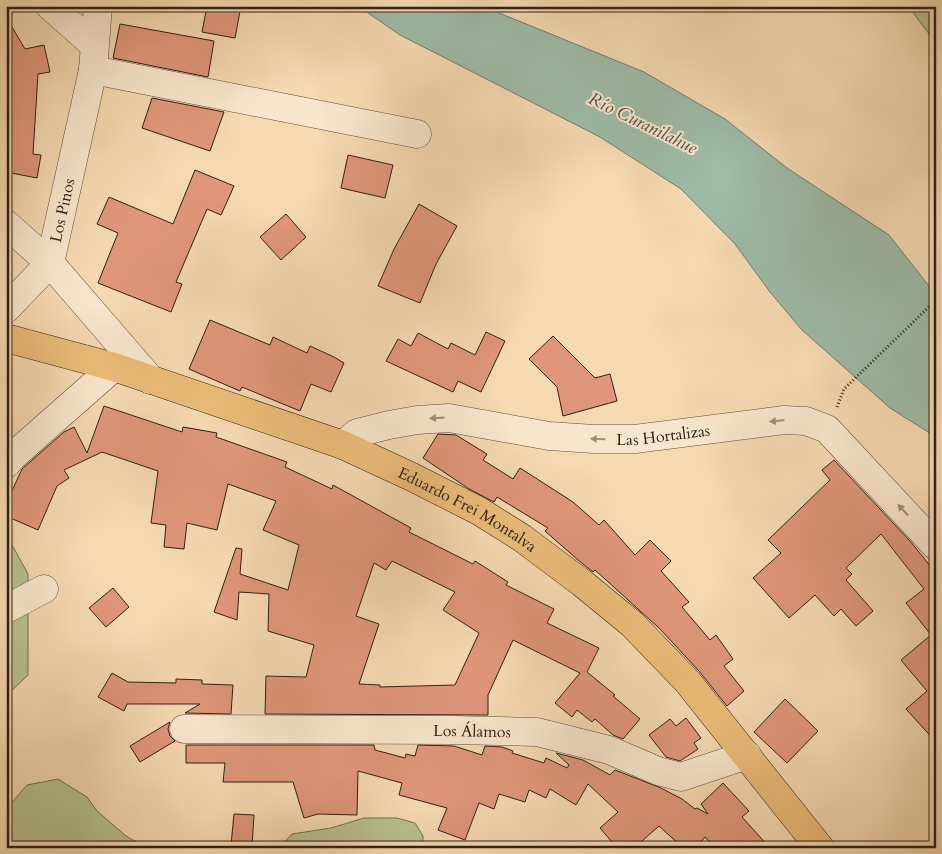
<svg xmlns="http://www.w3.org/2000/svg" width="942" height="854" viewBox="0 0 942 854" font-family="Cardo,serif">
	<rect width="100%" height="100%" fill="#f5d9b1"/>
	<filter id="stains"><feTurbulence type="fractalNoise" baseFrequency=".004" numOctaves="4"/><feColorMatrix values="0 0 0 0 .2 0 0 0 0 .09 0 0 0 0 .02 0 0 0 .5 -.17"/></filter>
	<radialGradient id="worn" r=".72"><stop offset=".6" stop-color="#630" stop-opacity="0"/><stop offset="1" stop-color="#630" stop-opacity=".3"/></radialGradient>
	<g fill="#b8c08e" stroke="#737054">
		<path d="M908 6H936V43Z"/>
		<path d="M6 534 28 574V675L6 696Z"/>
		<path d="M58 779 87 797 97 811 126 836 147 848H6V809L27 785Z"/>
		<path d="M364 818H397L415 823 423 836V848H279L292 834 331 828Z"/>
	</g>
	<path fill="#9dbba6" stroke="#717d6e" d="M358 6H482L644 72 725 119 787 168 889 235 936 295V437L890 408 802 330 770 292 735 244 681 189 600 137 400 35Z"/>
	<g fill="#e0967a" stroke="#2e2019" fill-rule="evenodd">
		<path d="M207 6H241L235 38 202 32Z"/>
		<path d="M6 17 25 49 44 45 50 72 38 74 33 154 41 155 37 178 6 172Z"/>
		<path d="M120 24 214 41 208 77 113 58Z"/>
		<path d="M152 98 224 112 210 151 142 128Z"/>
		<path d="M348 155 393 165 385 198 341 188Z"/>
		<path d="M195 170 234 186 221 215 207 209 176 282 182 284 171 312 98 283 118 233 97 224 109 197 173 224Z"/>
		<path d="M419 204 457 226 436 264 420 303 378 286 394 249Z"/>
		<path d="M286 214 306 237 281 260 260 237Z"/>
		<path d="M210 320 270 345 273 337 307 353 310 346 334 357 344 363 331 392 311 384 300 411 242 387 240 391 189 369Z"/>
		<path d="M486 332 505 341 481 392 458 381 453 392 386 361 398 339 411 346 418 333 448 349 451 343 475 355Z"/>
		<path d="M553 336 595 378 610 374 617 401 563 416 557 387 529 359Z"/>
		<path d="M104 406 182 432 183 427 217 433 216 437 287 462 285 467 332 489 333 485 411 528 409 532 473 564 475 561 508 582 506 585 554 609 547 623 599 648 587 672 615 695 613 696 640 719 623 739 613 735 595 719 592 722 577 710 572 717 555 703 580 673 513 640 488 695V715L265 714 266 676 306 677 314 645 268 631 269 594 239 592 237 620 214 612 236 548 242 549 240 574 288 590 299 545 263 530 276 501 228 484 217 530 187 523 184 549 164 547 166 525 151 523 158 471 102 452 64 470 69 478 57 486 38 530 6 516V504L22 469 64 432 74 427 87 453ZM392 561 455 592 443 610 479 633 455 685 380 687V685L359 684 379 624 356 616 374 563 386 570Z"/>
		<path d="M438 434 456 435 469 443 487 454 483 460 513 479 520 468 573 502 599 525 604 520 635 555 650 540 671 561 661 571 689 602 682 607 710 640 716 635 733 659 724 666 744 691 727 706 699 671 659 628 595 570 593 572 578 560 545 531 548 528 497 497 494 502 469 489 423 458Z"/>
		<path d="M834 460 910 541 936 573V742L906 709 927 691 901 660 931 635 906 603 924 589 881 534 846 568 852 574 846 580 873 611 856 626 841 609 834 616 815 595 789 618 753 578 781 553 768 540 830 480 822 470Z"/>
		<path d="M113 588 129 607 106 627 89 608Z"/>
		<path d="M112 673 128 682 176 683V679L202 680V684L233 685 231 714 185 713 200 704H127L124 711 98 697Z"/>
		<path d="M785 699 818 731 787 763 754 732Z"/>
		<path d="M686 718 701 738 694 743 698 749 680 761 666 757 649 735 670 719 676 726Z"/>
		<path d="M170 722 168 729 170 736 175 741 140 762 130 746Z"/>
		<path d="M186 745H374L375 750 405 758 406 754 415 756 418 745 454 746 482 755 485 746 502 747 513 751 512 753 544 763 546 758 567 768 569 765 556 753 583 760 610 775 615 770 661 788 682 799 695 809 697 808 708 814 701 804 723 783 749 811 742 817 770 848H715L705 837 696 848H683L659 826 634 848H617L600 828 618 812 588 784 576 805 550 789 546 798 529 790 525 802 499 794 494 809 479 803 465 840 438 830 447 808 399 795 402 783 358 771 357 815 318 814 304 818 293 782H223L225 763H186Z"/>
		<path d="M234 814 254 815 252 847 231 845Z"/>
	</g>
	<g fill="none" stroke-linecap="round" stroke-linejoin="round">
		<defs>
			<g id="minor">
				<path d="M50 6 94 45"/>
				<path d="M93 70 417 134"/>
				<path d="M6 224 50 263 151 380"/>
				<path id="s1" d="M50 263 93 70 98 6"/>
				<path d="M6 309 50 263"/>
				<path id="s2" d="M343 445 357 433 389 425 417 420 449 418 549 436 594 439H635L784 420 806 421 827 429 936 546"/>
				<path d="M6 464 13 456 114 367"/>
				<path d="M6 609 44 589"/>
				<path id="s3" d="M184 729 454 730 537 732 609 750 658 771 681 777 747 755"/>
			</g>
			<g id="major">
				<path id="s4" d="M6 338 114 367 343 445 412 477 479 511 522 538 582 583 632 624 687 681 820 848"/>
			</g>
		</defs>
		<use href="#minor" stroke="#604e3f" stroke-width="29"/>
		<use href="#major" stroke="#2e2019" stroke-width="29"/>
		<path stroke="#2e2019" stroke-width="3" stroke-dasharray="1 2.5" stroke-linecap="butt" d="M837 407 844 389 936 300"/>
		<use href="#minor" stroke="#f8e6cc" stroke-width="28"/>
		<use href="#major" stroke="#eabc78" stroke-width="28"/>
	</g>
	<defs><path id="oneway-solid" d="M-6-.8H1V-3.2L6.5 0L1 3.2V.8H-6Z" transform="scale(1.25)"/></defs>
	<g fill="#9d8d7b">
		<use href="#oneway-solid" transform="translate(437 418) rotate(177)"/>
		<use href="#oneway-solid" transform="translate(777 421) rotate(175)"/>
		<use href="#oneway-solid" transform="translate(598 439) rotate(-179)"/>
		<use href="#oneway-solid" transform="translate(903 510) rotate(-133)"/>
	</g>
	<g text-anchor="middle" stroke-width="4" stroke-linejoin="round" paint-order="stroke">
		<g font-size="16" fill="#2e2019" stroke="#f8e6cc">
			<text dy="6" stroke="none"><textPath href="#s1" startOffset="54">Los Pinos</textPath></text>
			<text dy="6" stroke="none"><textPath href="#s2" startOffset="328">Las Hortalizas</textPath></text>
			<text dy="6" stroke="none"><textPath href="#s4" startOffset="494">Eduardo Frei Montalva</textPath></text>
			<text dy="6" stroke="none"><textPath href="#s3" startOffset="288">Los Álamos</textPath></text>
		</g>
		<g font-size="18" font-style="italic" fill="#4f4e43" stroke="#f8e6cc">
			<text transform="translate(643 123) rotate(26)" y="6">Río Curanilahue</text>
		</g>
	</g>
	<rect width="942" height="854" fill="none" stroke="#f5d9b1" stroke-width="25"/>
	<rect x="8" y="8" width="927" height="839" fill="none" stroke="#2e2019" stroke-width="2.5"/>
	<rect x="12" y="12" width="917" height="829" fill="none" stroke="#2e2019"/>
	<rect width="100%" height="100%" filter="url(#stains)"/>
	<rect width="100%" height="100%" fill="url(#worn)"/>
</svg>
